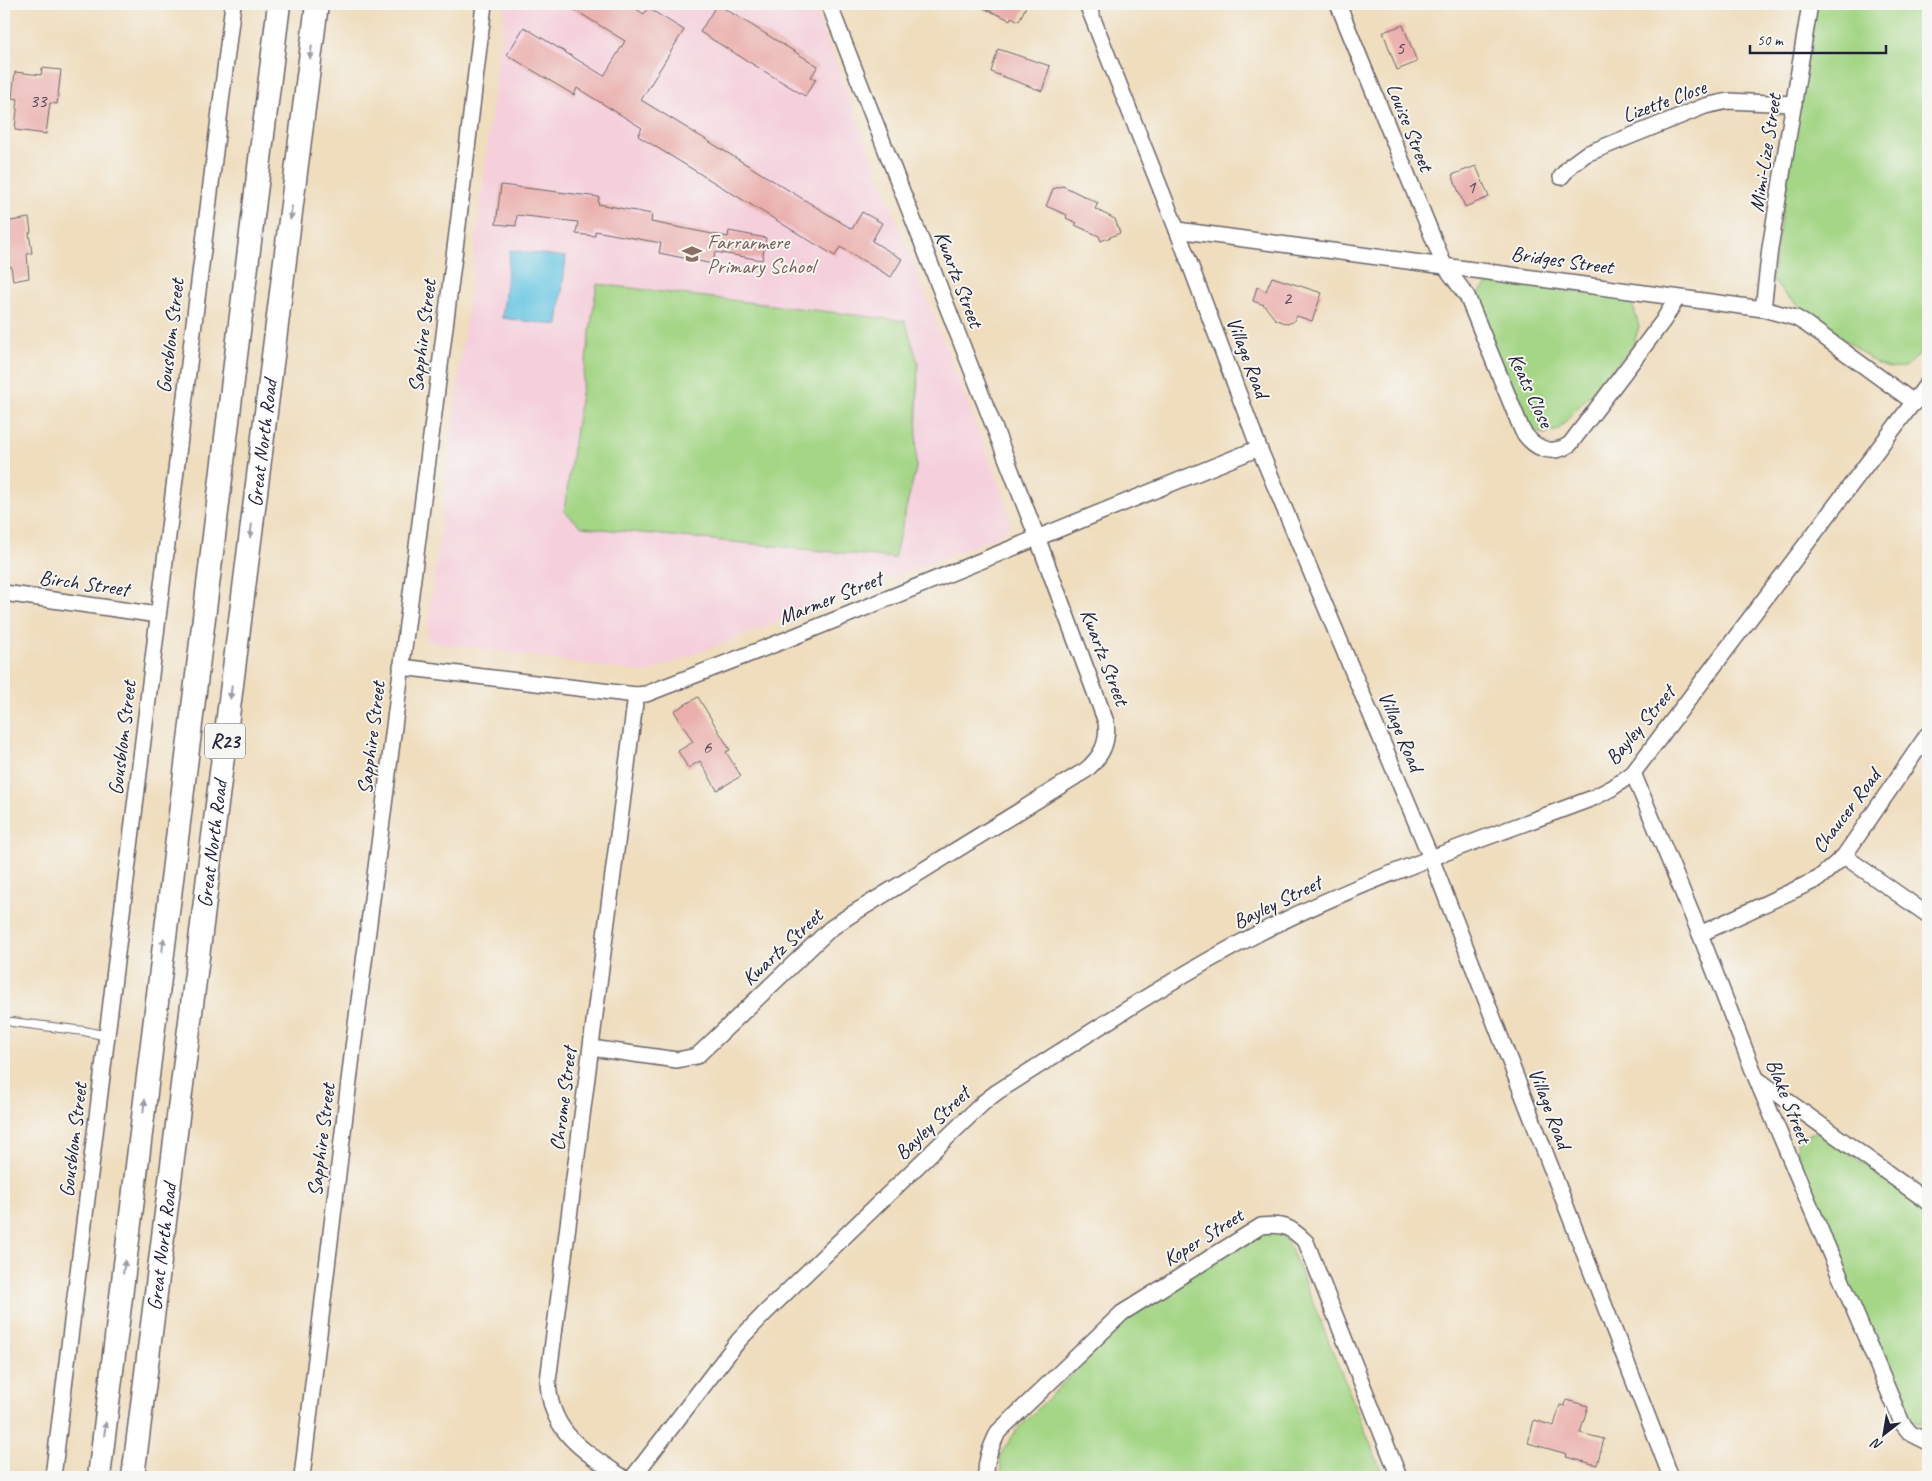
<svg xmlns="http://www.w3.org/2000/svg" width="1932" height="1481" viewBox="0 0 1932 1481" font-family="Caveat,sans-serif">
	<rect width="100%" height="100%" fill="#f6f6f2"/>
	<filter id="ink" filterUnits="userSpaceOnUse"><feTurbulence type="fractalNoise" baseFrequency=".02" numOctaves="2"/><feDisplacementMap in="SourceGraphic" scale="10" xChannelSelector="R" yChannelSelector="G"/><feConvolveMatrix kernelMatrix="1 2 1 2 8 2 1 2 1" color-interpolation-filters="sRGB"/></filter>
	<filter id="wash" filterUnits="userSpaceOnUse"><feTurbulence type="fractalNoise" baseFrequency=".0096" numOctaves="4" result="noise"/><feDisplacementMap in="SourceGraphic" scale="20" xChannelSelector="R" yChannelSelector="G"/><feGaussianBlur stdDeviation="1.12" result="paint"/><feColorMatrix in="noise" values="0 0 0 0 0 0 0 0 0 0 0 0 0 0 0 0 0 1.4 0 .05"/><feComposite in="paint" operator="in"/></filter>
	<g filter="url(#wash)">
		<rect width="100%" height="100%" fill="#efddbd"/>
		<path fill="#f5cfdc" d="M505 4H813L1007 505 1011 523 999 536 646 673 426 641Z"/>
		<g fill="#a4d686" stroke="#637c60">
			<path d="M1813 4H1928V342C1913 363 1904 376 1877 364L1783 293 1772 279Z"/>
			<path d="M1499 281 1618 296 1628 300 1634 309 1639 327 1633 346 1558 430 1544 434 1528 429 1474 307C1479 290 1482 285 1499 281Z"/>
			<path d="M597 284 905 321 918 362 916 468 894 558 582 527 564 511Z"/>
			<path d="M1811 1133H1820L1928 1209V1426L1904 1419 1798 1158 1797 1142 1803 1136Z"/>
			<path d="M1264 1230 1283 1236 1291 1249 1384 1477H1001L1000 1455 1016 1431 1127 1319 1143 1304Z"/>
		</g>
		<path fill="#64c4e2" stroke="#43738e" d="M510 250 566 257 558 325 502 318Z"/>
		<g id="blocks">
			<g fill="#eaaeac">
				<path d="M565 4H628L644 14 648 8 684 30 641 100 852 229 862 212 882 223 872 241 902 259 891 277 840 247 835 256 638 136 642 128 577 88 574 95 507 55 524 27 604 76 625 41Z"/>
				<path d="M717 4 818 66 811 77 816 79 805 96 700 32Z"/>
				<path d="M974 4H1027L1019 21 1011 17 1010 20Z"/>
				<path d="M1403 25 1417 62 1397 70 1383 32Z"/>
				<path d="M998 49 1050 66 1042 91 991 72Z"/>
				<path d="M42 68 61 70 57 104 50 103 46 134 15 130 18 99 12 98 15 72 41 75Z"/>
				<path d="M1476 166 1489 197 1465 207 1452 175Z"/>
				<path d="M501 185 599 197 598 204 652 214 651 222 728 237 729 231 766 238 762 260 715 252 713 264 659 253 661 243 595 231V236L576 234 578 222 517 215 516 226 496 224Z"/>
				<path d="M1063 186 1098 203 1095 209 1115 219 1120 233 1101 241 1099 236 1075 225 1077 223 1066 218 1067 215 1046 206 1053 189Z"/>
				<path d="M29 218 31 232 29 233 32 253 27 254 29 278 13 281 11 266 9 267 7 258H4V222Z"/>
				<path d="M1272 277 1322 293 1312 321 1297 316 1293 322 1287 324 1275 319 1264 305 1253 301 1257 287 1266 291Z"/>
				<path d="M698 697 730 750 726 752 741 776 717 790 700 761 688 768 678 751 693 742 674 711Z"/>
				<path d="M1566 1400 1588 1406 1580 1433 1604 1439 1597 1465 1566 1457 1567 1454 1528 1443 1534 1420 1554 1426 1560 1405 1565 1406Z"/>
			</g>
		</g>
	</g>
	<g filter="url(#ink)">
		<use href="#blocks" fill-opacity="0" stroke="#6a6368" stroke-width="1"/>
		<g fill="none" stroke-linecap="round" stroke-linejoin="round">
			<defs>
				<path id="service" d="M12 1022 84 1031 107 1036"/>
				<g id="minor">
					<path d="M1087 4 1177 230 1259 448 1431 858 1671 1477"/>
					<path d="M1338 4 1444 265 1467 296 1522 430C1533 448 1551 457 1570 444L1663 321 1677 298"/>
					<path d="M1561 177 1571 165 1586 154 1705 106 1728 101 1794 104"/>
					<path d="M1177 230 1763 309 1796 318 1806 324 1915 403"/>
					<path d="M1763 309 1770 248 1810 4"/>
					<path d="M4 593 158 615"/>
					<path d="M401 667 636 695 646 694 783 641 1259 448"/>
					<path d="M1633 773 1700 934 1756 1078 1902 1423 1910 1433 1928 1442"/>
					<path d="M1844 856 1928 915"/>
					<path d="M1700 934 1818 879 1844 856 1928 734"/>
					<path d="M591 1048 677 1060 697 1056 830 929 849 916 1086 770C1101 757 1109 743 1106 722L1037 537 829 4"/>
					<path d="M1757 1079 1928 1202"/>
					<path d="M53 1477 233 4"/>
					<path d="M302 1477 352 1056 459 217 484 4"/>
					<path d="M622 1477C583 1450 550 1433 548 1381L636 695"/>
					<path d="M633 1477 739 1340 767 1311 984 1102 997 1092C1083 1038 1168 980 1259 933 1366 878 1481 840 1593 798L1612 788 1633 773 1928 383"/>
					<path d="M986 1477C985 1460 991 1447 998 1432L1122 1313 1261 1226C1284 1223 1290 1227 1306 1242L1399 1477"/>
				</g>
				<g id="primary">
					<path d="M99 1477 279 4"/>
					<path id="s1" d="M133 1477 317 4"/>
				</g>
			</defs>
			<use href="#service" stroke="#6a6368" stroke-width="10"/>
			<use href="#minor" stroke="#6a6368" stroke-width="18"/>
			<use href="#primary" stroke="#6a6368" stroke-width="25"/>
			<use href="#service" stroke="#fff" stroke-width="8"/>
			<use href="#minor" stroke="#fff" stroke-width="15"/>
			<use href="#primary" stroke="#fff" stroke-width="22"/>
		</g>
		<defs><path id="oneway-solid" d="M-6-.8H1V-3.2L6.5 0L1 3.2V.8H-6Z" transform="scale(1.25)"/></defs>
		<g fill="#9c9ca7">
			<use href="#oneway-solid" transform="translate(311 52) rotate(97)"/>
			<use href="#oneway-solid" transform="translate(291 213) rotate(97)"/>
			<use href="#oneway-solid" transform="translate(251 531) rotate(97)"/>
			<use href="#oneway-solid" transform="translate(231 692) rotate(97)"/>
			<use href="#oneway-solid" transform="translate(163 945) rotate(-83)"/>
			<use href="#oneway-solid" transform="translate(144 1106) rotate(-83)"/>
			<use href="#oneway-solid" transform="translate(124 1267) rotate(-83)"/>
			<use href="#oneway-solid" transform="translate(105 1429) rotate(-83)"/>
		</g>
	</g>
	<defs>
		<symbol id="school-bare" viewBox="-9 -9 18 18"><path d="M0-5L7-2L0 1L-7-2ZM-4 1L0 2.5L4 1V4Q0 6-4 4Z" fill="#8d6e63" stroke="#f6f6f2" stroke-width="2.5" paint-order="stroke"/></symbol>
	</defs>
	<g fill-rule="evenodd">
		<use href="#school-bare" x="678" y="240" width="28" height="28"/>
	</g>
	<g text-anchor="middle" stroke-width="4" stroke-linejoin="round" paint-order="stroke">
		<g font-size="19" fill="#544557">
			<text x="1400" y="54">5</text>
			<text x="38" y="107">33</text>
			<text x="1471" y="193">1</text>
			<text x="1287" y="304">2</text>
			<text x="707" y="753">6</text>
		</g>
		<rect fill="#f6f6f2" stroke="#626272" stroke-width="1" x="205" y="723.5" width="40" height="35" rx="4"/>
		<g font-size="20" font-weight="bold" fill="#22223b">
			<text x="225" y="748">R23</text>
		</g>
		<g font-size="21" fill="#22223b" stroke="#f6f6f2">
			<text transform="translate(1664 101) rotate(-20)" y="7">Lizette Close</text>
			<text transform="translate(1410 127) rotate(68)" y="7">Louise Street</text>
			<text transform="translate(1765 153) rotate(-81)" y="7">Mimi-Lize Street</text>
			<text transform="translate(1562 260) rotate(8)" y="7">Bridges Street</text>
			<text transform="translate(959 279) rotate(69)" y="7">Kwartz Street</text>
			<text transform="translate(170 336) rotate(-83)" y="7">Gousblom Street</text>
			<text transform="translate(422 336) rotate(-83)" y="7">Sapphire Street</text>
			<text transform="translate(1248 357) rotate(69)" y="7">Village Road</text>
			<text transform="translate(1531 390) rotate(65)" y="7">Keats Close</text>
			<text dy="7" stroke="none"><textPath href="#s1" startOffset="1042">Great North Road</textPath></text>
			<text transform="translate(84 583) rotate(8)" y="7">Birch Street</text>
			<text transform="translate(830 598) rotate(-22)" y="7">Marmer Street</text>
			<text transform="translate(1105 657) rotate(69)" y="7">Kwartz Street</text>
			<text transform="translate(1640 725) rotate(-50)" y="7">Bayley Street</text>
			<text transform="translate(1401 731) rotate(67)" y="7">Village Road</text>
			<text transform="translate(122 738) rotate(-83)" y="7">Gousblom Street</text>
			<text transform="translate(371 738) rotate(-83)" y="7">Sapphire Street</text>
			<text transform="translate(1846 811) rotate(-53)" y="7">Chaucer Road</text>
			<text dy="7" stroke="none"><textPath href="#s1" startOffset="638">Great North Road</textPath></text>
			<text transform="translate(1277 902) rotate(-26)" y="7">Bayley Street</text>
			<text transform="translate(782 947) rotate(-43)" y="7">Kwartz Street</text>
			<text transform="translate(563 1099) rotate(-83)" y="7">Chrome Street</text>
			<text transform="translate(1789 1101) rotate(68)" y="7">Blake Street</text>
			<text transform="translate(1550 1108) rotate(69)" y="7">Village Road</text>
			<text transform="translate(932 1123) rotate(-44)" y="7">Bayley Street</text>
			<text transform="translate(73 1140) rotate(-83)" y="7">Gousblom Street</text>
			<text transform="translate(321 1140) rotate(-83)" y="7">Sapphire Street</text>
			<text transform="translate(1203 1237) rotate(-32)" y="7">Koper Street</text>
			<text dy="7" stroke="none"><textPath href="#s1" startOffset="232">Great North Road</textPath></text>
		</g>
		<g font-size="21" fill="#785e54" stroke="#f6f6f2" text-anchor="start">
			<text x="707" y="249">Farrarmere<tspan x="707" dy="24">Primary School</tspan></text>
		</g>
	</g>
	<rect width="1932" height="1481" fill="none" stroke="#f6f6f2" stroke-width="20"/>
	<g transform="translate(1884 1434) rotate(211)" stroke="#f6f6f2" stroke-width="4" paint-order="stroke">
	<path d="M0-4L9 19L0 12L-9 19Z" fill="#22223b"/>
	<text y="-8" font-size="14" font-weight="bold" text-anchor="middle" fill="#22223b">N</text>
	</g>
	<path d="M1750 45v8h136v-8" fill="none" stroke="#22223b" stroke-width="2.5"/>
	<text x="1757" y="45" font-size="15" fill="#22223b" stroke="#f6f6f2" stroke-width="4" paint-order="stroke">50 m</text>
</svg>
